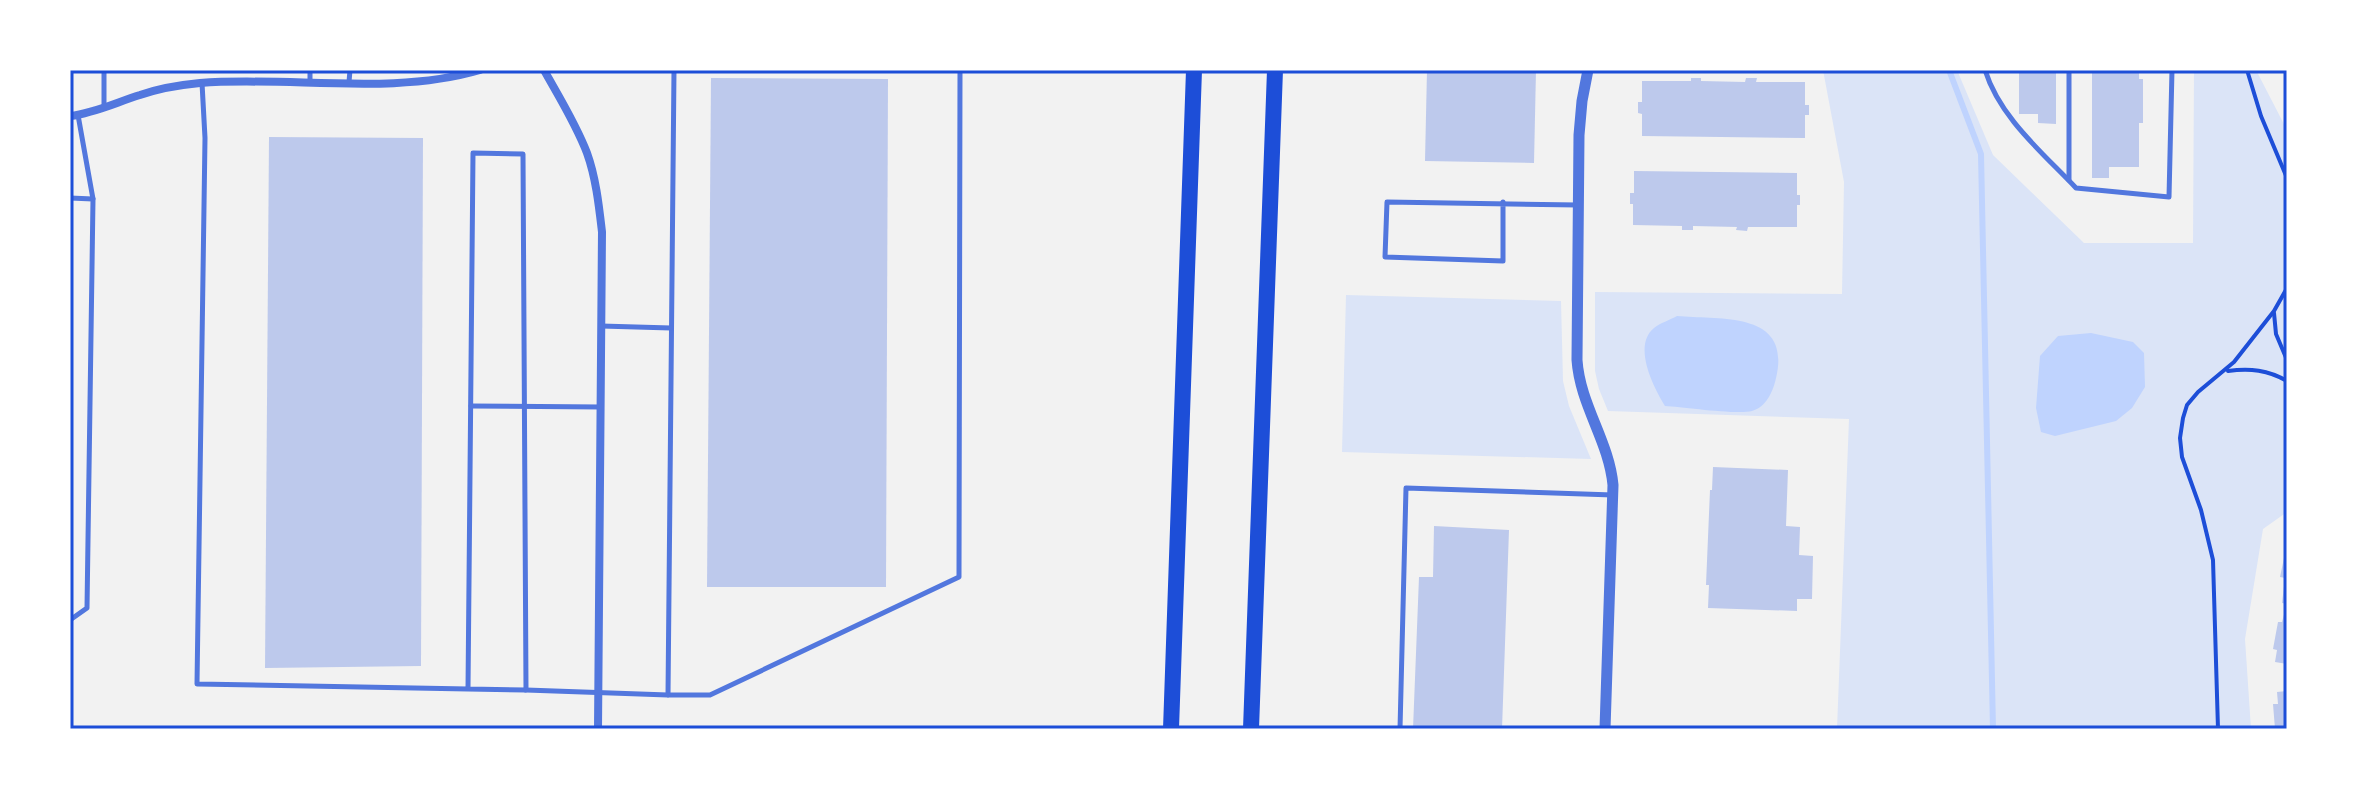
<svg xmlns="http://www.w3.org/2000/svg" width="2357" height="799" viewBox="0 0 2357 799" font-family="'Noto Serif',serif">
	<rect width="100%" height="100%" fill="#f2f2f2"/>
	<g fill="#dbe4f7">
		<path d="M1823 70H1957L1993 155 2084 243H2193L2194 70H2256L2287 130V512L2263 529 2245 639 2251 729H1837L1849 419 1608 411 1599 389 1595 371V292L1842 294 1844 182Z"/>
		<path d="M1346 295 1561 301 1563 381 1569 406 1591 459 1342 452Z"/>
	</g>
	<g fill="#bfd3fe">
		<path d="M1677 316C1722 320 1792 311 1776 378 1773 392 1766 407 1752 411 1738 415 1683 407 1665 406 1654 388 1632 346 1654 328 1660 323 1670 320 1677 316Z"/>
		<path d="M2091 333 2133 342 2144 353 2145 387 2132 408 2116 421 2055 436 2041 432 2036 408 2040 356 2058 336Z"/>
	</g>
	<g fill="none" stroke-linecap="round" stroke-linejoin="round">
		<path stroke="#bfd3fe" stroke-width="6" d="M1949 70 1981 154 1993 729"/>
	</g>
	<g fill="#bdc9ec">
		<path d="M1427 70H1536L1534 163 1425 161Z"/>
		<path d="M2019 70H2056V124L2038 123V114H2019Z"/>
		<path d="M2092 70H2139V79H2143V123H2139V167H2109V178H2092Z"/>
		<path d="M711 78 888 79 886 587H707Z"/>
		<path d="M1691 78H1701V81L1745 82 1746 78H1757L1756 82H1805V105H1809V115H1805V138L1642 136V114L1638 113V102H1642V81H1691Z"/>
		<path d="M269 137 423 138 421 666 265 668Z"/>
		<path d="M1634 171 1797 173V195H1800V205H1797V227H1748L1747 231 1736 230 1737 227 1693 226V230H1682V226L1633 225V204H1630V193H1634Z"/>
		<path d="M1713 467 1788 470 1786 526 1800 527 1799 555 1813 556 1812 599H1797V611L1708 608 1709 585H1706L1710 490H1712Z"/>
		<path d="M1434 526 1509 530 1502 729H1413L1419 577H1433Z"/>
		<path d="M2284 558H2287V604L2282 603 2285 578 2280 577Z"/>
		<path d="M2286 607H2287V664L2275 662 2277 650 2273 649 2278 622H2282Z"/>
		<path d="M2287 691V729H2275L2273 704H2278L2277 692Z"/>
	</g>
	<g fill="none" stroke-linecap="round" stroke-linejoin="round">
		<g stroke="#1d4ed8" stroke-width="4">
			<path d="M2247 70 2261 116 2287 178"/>
			<path d="M2274 313 2276 334 2287 360"/>
			<path d="M2228 371C2250 368 2268 370 2287 381"/>
			<path d="M2218 729 2213 560 2201 510 2182 457 2180 438 2183 418 2187 405 2198 392 2234 362 2274 311 2287 288"/>
		</g>
		<g stroke="#5277de" stroke-width="5">
			<path d="M104 70V107"/>
			<path d="M674 70 668 695H710L959 577 960 70"/>
			<path d="M1985 70C2000 118 2043 153 2076 188L2169 197 2172 70"/>
			<path d="M310 82V70"/>
			<path d="M349 82 350 70"/>
			<path d="M202 83 205 138 197 684 468 689 473 153 523 154 526 690 468 689"/>
			<path d="M2069 180V70"/>
			<path d="M70 198 93 199"/>
			<path d="M1503 202V261L1385 257 1387 202 1578 205"/>
			<path d="M601 326 671 328"/>
			<path d="M471 406 601 407"/>
			<path d="M70 620 87 608 93 199 78 115"/>
			<path d="M526 690 668 695"/>
			<path d="M1400 729 1406 488 1613 495"/>
		</g>
		<g stroke="#5277de" stroke-width="8">
			<path d="M544 70C559 97 576 124 587 153 596 178 599 206 602 232L598 729"/>
			<path d="M70 116C95 113 117 102 140 95 160 88 179 85 200 83 291 76 392 96 480 70"/>
		</g>
		<path stroke="#5277de" stroke-width="11" d="M1588 70 1582 101 1579 135 1577 360C1580 405 1609 441 1613 485L1605 729"/>
		<g stroke="#1d4ed8" stroke-width="16">
			<path d="M1171 729 1194 70"/>
			<path d="M1251 729 1275 70"/>
		</g>
	</g>
	<rect width="2357" height="799" fill="none" stroke="#ffffff" stroke-width="144"/>
	<rect x="72" y="72" width="2213" height="655" fill="none" stroke="#1d4ed8" stroke-width="3"/>
</svg>
